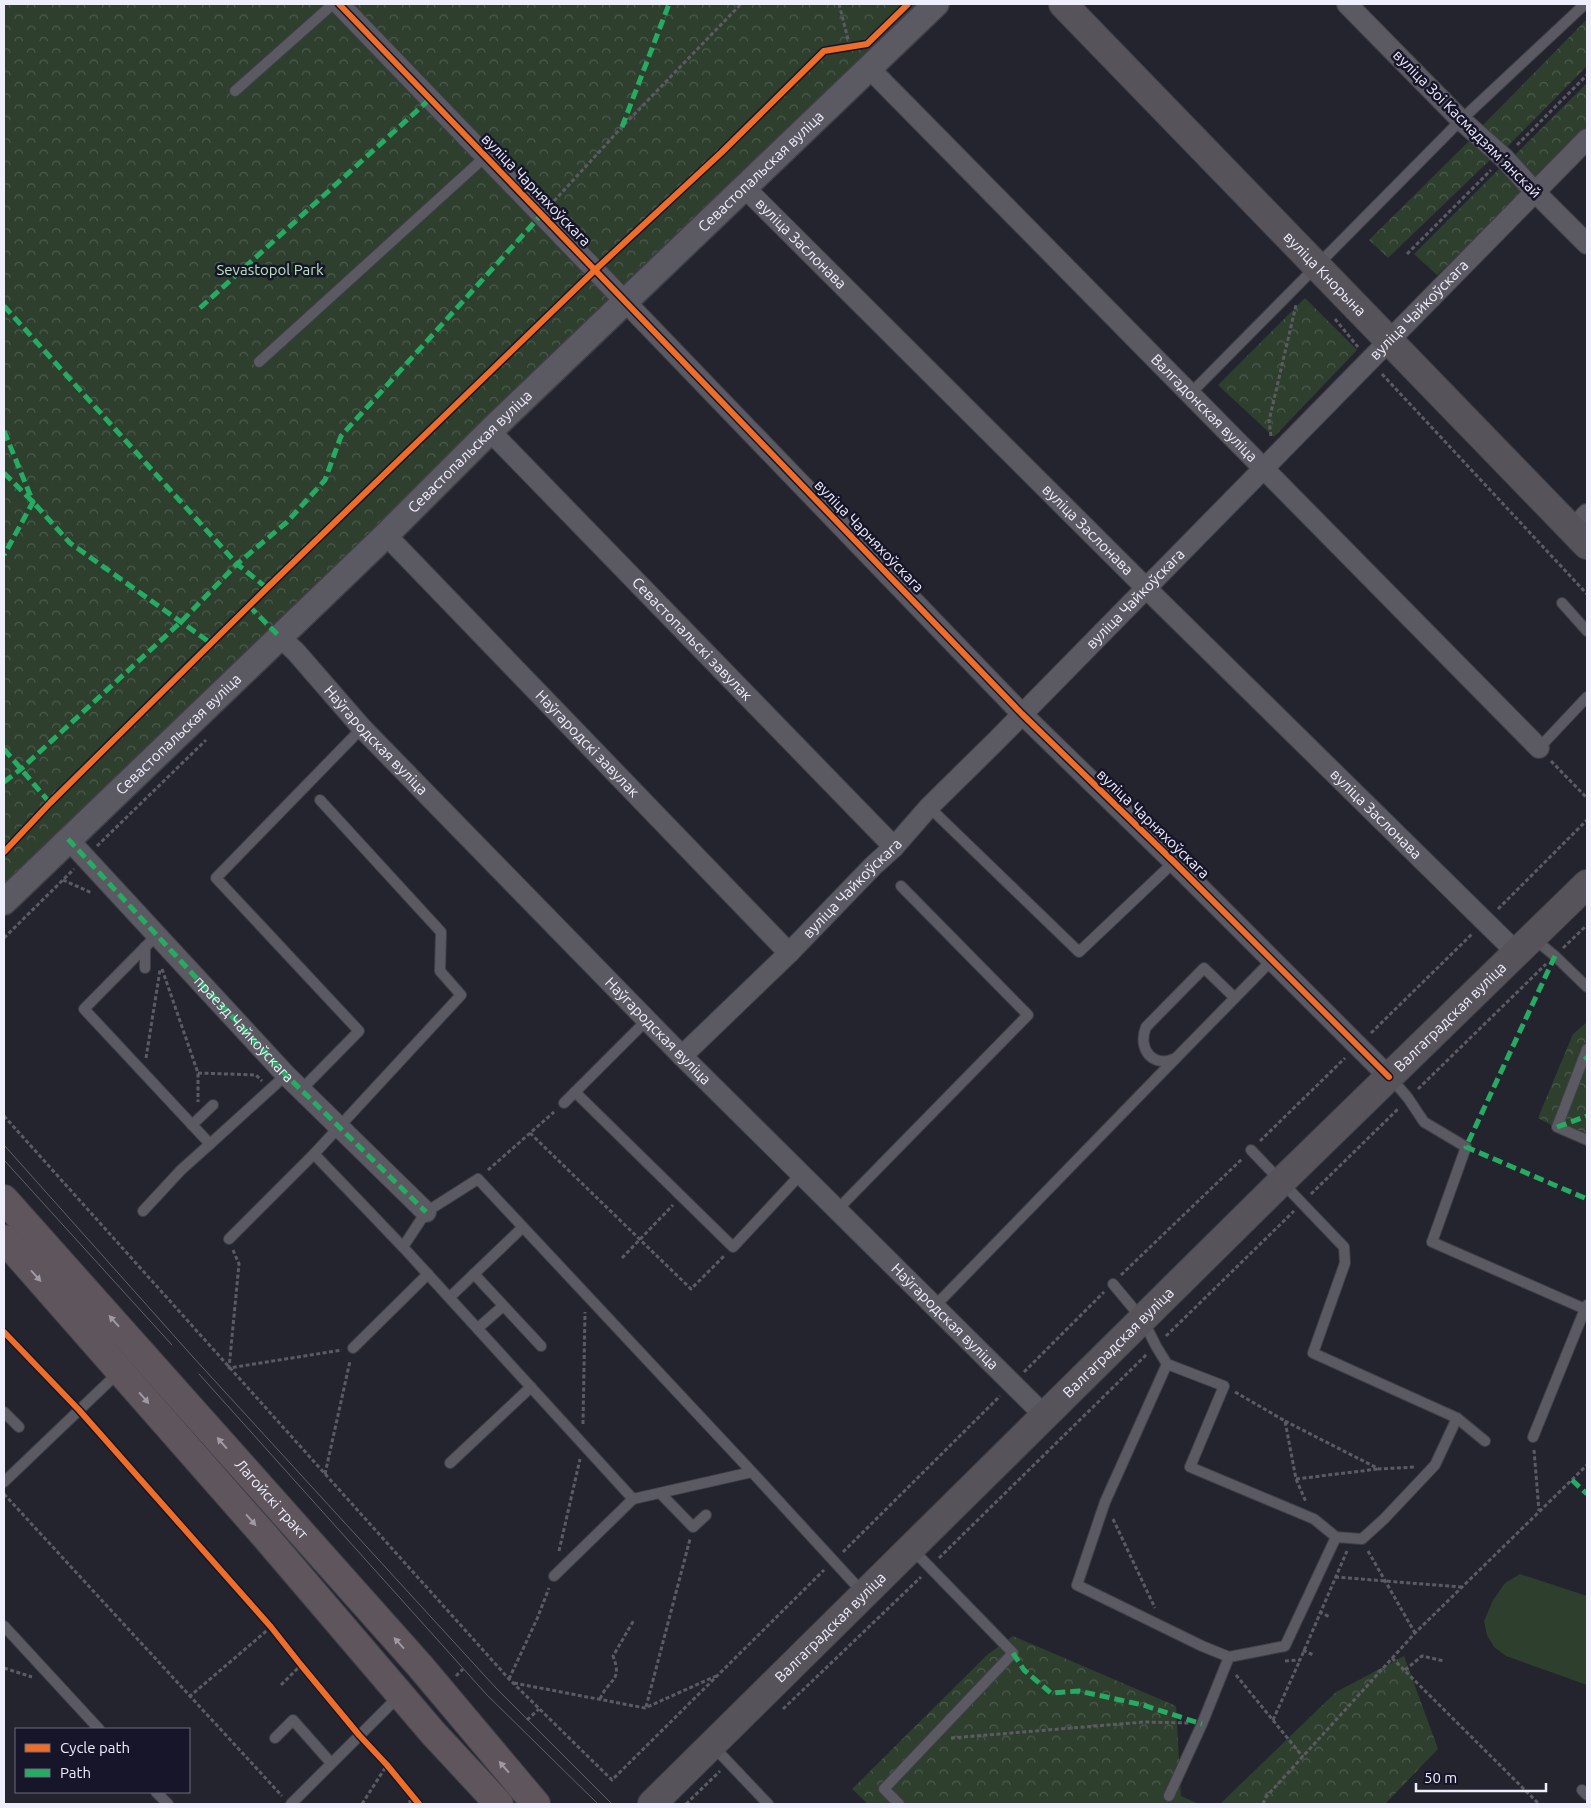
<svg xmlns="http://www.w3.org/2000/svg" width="1591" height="1808" viewBox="0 0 1591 1808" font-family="Ubuntu,sans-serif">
	<defs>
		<pattern id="park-crowns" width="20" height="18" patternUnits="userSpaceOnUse" patternTransform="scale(1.25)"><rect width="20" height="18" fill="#2e3f2e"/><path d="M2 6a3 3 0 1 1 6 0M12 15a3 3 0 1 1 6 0" fill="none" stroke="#4d5b4d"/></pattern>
	</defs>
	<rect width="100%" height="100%" fill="#24242f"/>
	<g fill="url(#park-crowns)">
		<path d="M4 4H926L4 897Z"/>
		<path d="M1587 19V66L1505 149 1482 126Z"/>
		<path d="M1587 83V132L1536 184 1511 159Z"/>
		<path d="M1471 139 1491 159 1388 258 1369 240Z"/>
		<path d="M1501 167 1527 190 1437 275 1414 254Z"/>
		<path d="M1305 298 1357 350 1274 437 1218 385Z"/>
		<path d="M1587 1022V1144L1538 1118 1573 1034Z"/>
		<path d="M1013 1636 1176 1706 1181 1796 1199 1804H868L852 1789 987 1655Z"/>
		<path d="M1404 1656 1438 1749 1385 1804H1220L1336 1692Z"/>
	</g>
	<path fill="#2e3f2e" d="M1520 1574 1587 1596V1685L1506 1656 1494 1647 1487 1635 1484 1621 1493 1600 1505 1583Z"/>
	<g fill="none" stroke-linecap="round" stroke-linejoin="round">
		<defs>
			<g id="service">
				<path d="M235 91 333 4"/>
				<path d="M259 362 486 156"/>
				<path d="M1190 394 1461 120 1585 4"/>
				<path d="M1562 603 1587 631"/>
				<path d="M1539 748 1587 697"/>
				<path d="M929 807 1079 952 1174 862"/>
				<path d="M156 936 84 1009 210 1144 286 1075"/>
				<path d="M1533 938 1555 956 1587 987"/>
				<path d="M145 968V947"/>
				<path d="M1235 998 1204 968 1146 1027C1137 1049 1153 1069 1176 1058L1272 960"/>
				<path d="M1587 1049 1557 1127 1587 1140"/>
				<path d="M1391 1078 1408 1098 1424 1122 1466 1147 1432 1242 1585 1309 1587 1305"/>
				<path d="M301 1090 359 1031 216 878 362 728"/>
				<path d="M575 1092 733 1247 800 1175"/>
				<path d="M564 1103 647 1020"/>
				<path d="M192 1125 213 1105"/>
				<path d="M1251 1150 1344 1247 1345 1263 1313 1353 1457 1418 1485 1441"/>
				<path d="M314 1154 403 1247"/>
				<path d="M837 1210 1028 1015 901 886"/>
				<path d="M143 1211 181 1170 210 1144"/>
				<path d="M229 1239 314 1154 461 995 440 971 441 932 320 800"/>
				<path d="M474 1274 541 1346"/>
				<path d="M1113 1284 1143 1320 1156 1346 1167 1364 1224 1386 1190 1467 1314 1519 1336 1537 1362 1539 1384 1519 1435 1465 1457 1418"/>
				<path d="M450 1297 522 1228"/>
				<path d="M934 1307 1176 1058"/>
				<path d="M478 1328 503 1306"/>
				<path d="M353 1348 428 1274"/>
				<path d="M1167 1364 1105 1502 1077 1585 1202 1646 1229 1657 1285 1646 1336 1537"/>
				<path d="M4 1412 19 1427"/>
				<path d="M1533 1437 1585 1309"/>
				<path d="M450 1463 531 1387"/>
				<path d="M752 1472 633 1499 403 1247 426 1212 478 1179 752 1472 864 1594"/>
				<path d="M4 1482 119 1372"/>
				<path d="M660 1493 693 1527 706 1515"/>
				<path d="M554 1576 633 1499"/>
				<path d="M4 1626 99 1729"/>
				<path d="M275 1738 293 1720 331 1763"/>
				<path d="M712 1745 768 1804"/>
				<path d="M1582 1790 1587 1795"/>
				<path d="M156 1792 168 1804"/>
				<path d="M1169 1796 1202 1724 1229 1657"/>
				<path d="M291 1804 400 1695"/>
				<path d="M899 1804 884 1789 1013 1653 912 1549"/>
			</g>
			<g id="minor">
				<path d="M339 4 1022 714 1174 862 1389 1077"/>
				<path d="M1347 4 1461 120 1504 158 1535 192 1587 244"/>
				<path id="s1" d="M870 69 1539 748"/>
				<path id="s2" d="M745 188 1146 588 1517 953"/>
				<path id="s3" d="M490 431 894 847"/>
				<path d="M1573 530 1587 514"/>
				<path id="s4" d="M386 535 789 953"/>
				<path id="s5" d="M280 637 296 652 362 728 682 1056 1045 1416"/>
				<path id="s6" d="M68 839 286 1075 426 1212"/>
				<path id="s7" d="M682 1056 789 953 873 866 894 847 929 807 997 740 1587 139"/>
			</g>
			<g id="tertiary">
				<path id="s8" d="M4 902 386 535 490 431 936 4"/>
			</g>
			<g id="secondary">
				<path id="s9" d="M1063 4 1587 545"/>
				<path id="s10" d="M652 1804 1282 1181 1587 884"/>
			</g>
			<g id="primary">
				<path id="s11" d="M4 1199 420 1666 536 1804"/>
				<path d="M4 1239 264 1535 433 1733 499 1804"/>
			</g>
		</defs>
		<use href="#service" stroke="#3f3f48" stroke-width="12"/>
		<use href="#minor" stroke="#3f3f48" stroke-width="22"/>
		<use href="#tertiary" stroke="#3f3f48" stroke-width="28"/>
		<use href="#secondary" stroke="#3f3f48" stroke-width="30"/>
		<use href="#primary" stroke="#3f3f48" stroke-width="30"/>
		<g stroke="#5c5b64" stroke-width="3" stroke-dasharray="4 2.5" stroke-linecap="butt">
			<path d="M839 4 850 47"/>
			<path d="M1517 145 1587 75"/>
			<path d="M554 201 622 127 741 4"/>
			<path d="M1407 254 1491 170"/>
			<path d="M607 259 722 152 824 51 864 45"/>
			<path d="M1335 319 1358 347"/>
			<path d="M1382 374 1587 594"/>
			<path d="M1271 436 1269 421 1296 305"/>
			<path d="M1551 761 1587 798"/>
			<path d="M97 846 206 740"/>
			<path d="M4 852 50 803 267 588 582 282"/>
			<path d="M63 880 92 893"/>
			<path d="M1498 909 1587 820"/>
			<path d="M4 938 74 869"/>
			<path d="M1563 948 1587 925"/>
			<path d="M162 969 198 1073V1102"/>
			<path d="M1371 1033 1472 934"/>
			<path d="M146 1058 160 970"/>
			<path d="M198 1073 256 1075 262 1081"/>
			<path d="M1418 1089 1546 964"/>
			<path d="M4 1116 509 1679 612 1780 824 1570"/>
			<path d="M530 1133 691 1289 724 1256"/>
			<path d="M1260 1141 1345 1058"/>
			<path d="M488 1170 554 1112"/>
			<path d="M1311 1194 1399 1108"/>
			<path d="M233 1250 239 1264 229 1368 342 1350"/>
			<path d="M622 1258 673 1205"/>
			<path d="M1121 1275 1243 1158"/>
			<path d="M4 1332 71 1401"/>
			<path d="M1166 1336 1294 1211"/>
			<path d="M1024 1372 1104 1292"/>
			<path d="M1235 1392 1285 1421 1296 1479 1306 1502"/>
			<path d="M87 1418 271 1627 352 1726"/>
			<path d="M1285 1421 1379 1469 1415 1467"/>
			<path d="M583 1424 585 1312"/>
			<path d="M1534 1450 1539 1511"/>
			<path d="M325 1474 350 1361"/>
			<path d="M1296 1479 1378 1469"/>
			<path d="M4 1494 282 1796"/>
			<path d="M1113 1519 1155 1608"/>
			<path d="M559 1551 580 1459"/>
			<path d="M1368 1551 1415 1633"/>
			<path d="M843 1552 1000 1396"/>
			<path d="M939 1558 1147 1354"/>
			<path d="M1335 1577 1461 1587"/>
			<path d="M1319 1612 1330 1617"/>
			<path d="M1303 1650 1313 1655"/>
			<path d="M1392 1658 1539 1804"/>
			<path d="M1285 1661 1300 1660 1347 1551"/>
			<path d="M4 1668 32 1677"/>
			<path d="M1405 1670 1422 1656 1444 1661"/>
			<path d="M1236 1675 1303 1757"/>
			<path d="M456 1676 463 1669"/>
			<path d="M509 1679 537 1619 549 1588"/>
			<path d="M514 1683 645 1708 716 1676"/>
			<path d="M281 1685 301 1665"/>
			<path d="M189 1697 271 1627"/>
			<path d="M600 1699C609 1678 623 1682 613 1656L634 1620"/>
			<path d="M646 1707 690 1539"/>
			<path d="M783 1709 921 1577"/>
			<path d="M527 1720 539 1709"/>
			<path d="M1273 1720 1300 1660"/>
			<path d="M951 1738 1144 1722 1189 1723"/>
			<path d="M368 1744 387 1765 419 1804"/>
			<path d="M362 1804 387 1765"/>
			<path d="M410 1804V1795"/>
			<path d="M686 1804 720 1771"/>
			<path d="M1263 1804 1266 1797 1415 1633 1587 1465"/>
		</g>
		<use href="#service" stroke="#5b5a62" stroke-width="10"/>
		<use href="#minor" stroke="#5b5a62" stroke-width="20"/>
		<use href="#tertiary" stroke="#5b5a62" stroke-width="25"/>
		<use href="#secondary" stroke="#57535b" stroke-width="28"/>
		<use href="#primary" stroke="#5f555d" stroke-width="28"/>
		<g stroke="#606067" stroke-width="1">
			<path d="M4 1145 193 1357 496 1688 612 1804"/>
			<path d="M4 1160 172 1345"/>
			<path d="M199 1374 487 1695 598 1804"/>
		</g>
		<g stroke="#26ab63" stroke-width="5" stroke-dasharray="10 5" stroke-linecap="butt">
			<path d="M622 127 669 4"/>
			<path d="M4 306 237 564 267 588"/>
			<path d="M200 308 431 98"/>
			<path d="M4 431 33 502 4 555"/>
			<path d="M4 473 33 502 70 543 212 644"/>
			<path d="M249 606 280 637"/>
			<path d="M4 749 50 803"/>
			<path d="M4 782 21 769 182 621 237 564 287 522 325 480 341 436 542 214"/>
			<path d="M68 839 286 1075 426 1212"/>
			<path d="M1555 956 1466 1147 1587 1199"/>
			<path d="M1585 1056 1587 1059"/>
			<path d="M1557 1127 1587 1116"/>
			<path d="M1572 1480 1587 1494"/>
			<path d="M1013 1653 1024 1670 1051 1693 1079 1691 1143 1705 1202 1724"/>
		</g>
		<defs>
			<g id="cycleway">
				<path d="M339 4 1022 714 1174 862 1389 1077"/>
				<path d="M4 852 50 803 267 588 595 270 722 152 824 51 867 44 908 4"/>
				<path d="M4 1332 79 1410 271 1627 301 1665 359 1735 387 1765 419 1804"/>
			</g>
		</defs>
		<use href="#cycleway" stroke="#171529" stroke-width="9"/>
		<use href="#cycleway" stroke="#ee6e29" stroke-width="6"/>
	</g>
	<defs><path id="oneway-solid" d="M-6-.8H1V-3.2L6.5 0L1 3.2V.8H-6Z" transform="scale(1.25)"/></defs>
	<g fill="#a09aa5">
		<use href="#oneway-solid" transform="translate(36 1276) rotate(48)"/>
		<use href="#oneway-solid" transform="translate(114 1321) rotate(-132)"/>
		<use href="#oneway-solid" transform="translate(144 1398) rotate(49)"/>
		<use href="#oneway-solid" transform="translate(222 1443) rotate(-131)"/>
		<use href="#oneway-solid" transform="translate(251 1520) rotate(49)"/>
		<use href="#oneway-solid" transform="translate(399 1643) rotate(-132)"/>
		<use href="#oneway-solid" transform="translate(504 1767) rotate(-131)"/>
	</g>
	<g text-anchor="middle" stroke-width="5" stroke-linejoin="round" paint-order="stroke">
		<g font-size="15" fill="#efeefd" stroke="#171529">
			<text transform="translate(1467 124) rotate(45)" y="5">вуліца Зоі Касмадзямʼянскай</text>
			<text dy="5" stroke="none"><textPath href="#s8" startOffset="1052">Севастопальская вуліца</textPath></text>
			<text transform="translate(536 190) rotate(46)" y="5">вуліца Чарняхоўскага</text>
			<text dy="5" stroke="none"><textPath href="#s2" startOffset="79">вуліца Заслонава</textPath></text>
			<text dy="5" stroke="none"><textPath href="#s9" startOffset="376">вуліца Кнорына</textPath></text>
			<text dy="5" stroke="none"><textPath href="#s7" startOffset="1049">вуліца Чайкоўскага</textPath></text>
			<text dy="5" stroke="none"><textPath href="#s1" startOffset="476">Валгадонская вуліца</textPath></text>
			<text dy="5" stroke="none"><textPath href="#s8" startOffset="648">Севастопальская вуліца</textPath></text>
			<text dy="5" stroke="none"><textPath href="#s2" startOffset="484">вуліца Заслонава</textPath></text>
			<text transform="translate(869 536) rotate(46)" y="5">вуліца Чарняхоўскага</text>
			<text dy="5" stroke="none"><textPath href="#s7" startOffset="644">вуліца Чайкоўскага</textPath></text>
			<text dy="5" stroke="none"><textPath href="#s3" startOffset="290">Севастопальскі завулак</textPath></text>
			<text dy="5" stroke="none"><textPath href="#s8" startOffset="242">Севастопальская вуліца</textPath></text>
			<text dy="5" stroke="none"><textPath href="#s5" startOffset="141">Наўгародская вуліца</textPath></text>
			<text dy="5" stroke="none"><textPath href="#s4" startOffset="290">Наўгародскі завулак</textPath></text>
			<text dy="5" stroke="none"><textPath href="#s2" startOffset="889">вуліца Заслонава</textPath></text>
			<text transform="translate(1153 824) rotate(44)" y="5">вуліца Чарняхоўскага</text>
			<text dy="5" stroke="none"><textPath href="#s7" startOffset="239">вуліца Чайкоўскага</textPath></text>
			<text dy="5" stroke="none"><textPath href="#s10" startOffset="1121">Валгаградская вуліца</textPath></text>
			<text dy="5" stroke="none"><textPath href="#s6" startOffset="259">праезд Чайкоўскага</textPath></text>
			<text dy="5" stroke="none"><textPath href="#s5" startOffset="546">Наўгародская вуліца</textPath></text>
			<text dy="5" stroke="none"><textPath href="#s5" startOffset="951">Наўгародская вуліца</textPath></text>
			<text dy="5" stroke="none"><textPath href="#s10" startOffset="656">Валгаградская вуліца</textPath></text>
			<text dy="5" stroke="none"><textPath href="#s11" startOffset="402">Лагойскі тракт</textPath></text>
			<text dy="5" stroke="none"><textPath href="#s10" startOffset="251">Валгаградская вуліца</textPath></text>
		</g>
		<g font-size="15" fill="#b7e7b3" stroke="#171529">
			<text x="270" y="275">Sevastopol Park</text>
		</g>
	</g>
	<rect width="1591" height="1808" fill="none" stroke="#efeefd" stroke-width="10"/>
	<rect x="15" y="1728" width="175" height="65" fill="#171529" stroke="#6d6c7e"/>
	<rect x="25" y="1744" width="25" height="8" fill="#ee6e29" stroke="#6d6c7e"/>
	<text x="60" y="1753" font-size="15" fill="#efeefd">Cycle path</text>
	<rect x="25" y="1769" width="25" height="8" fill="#26ab63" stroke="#6d6c7e"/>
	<text x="60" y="1778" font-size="15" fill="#efeefd">Path</text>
	<path d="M1416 1783v8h130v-8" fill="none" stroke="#efeefd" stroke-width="2.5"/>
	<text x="1424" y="1783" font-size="15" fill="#efeefd" stroke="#171529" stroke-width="4" paint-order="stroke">50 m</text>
</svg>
